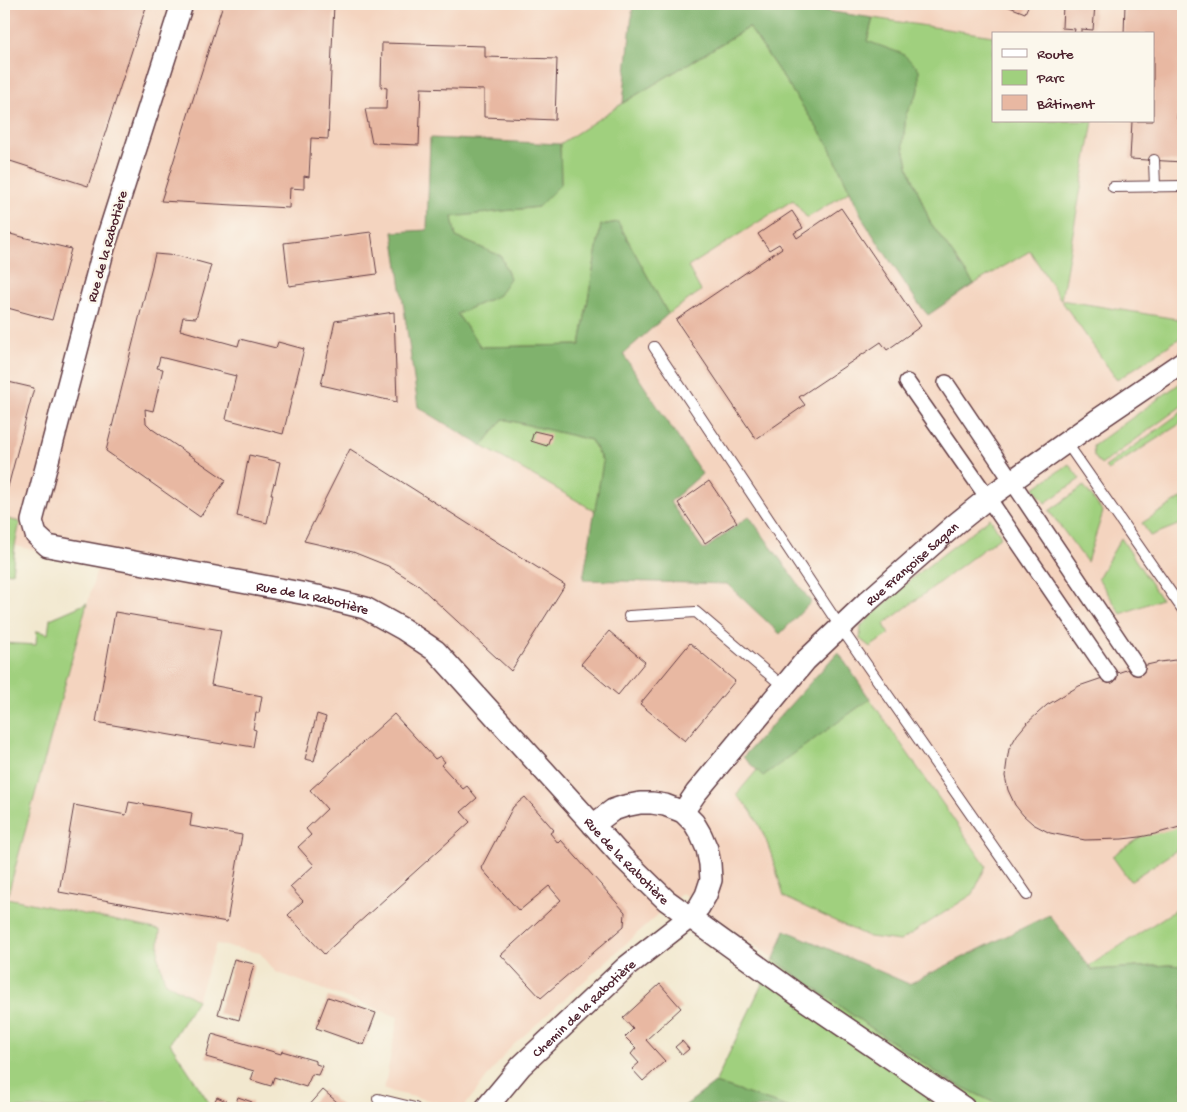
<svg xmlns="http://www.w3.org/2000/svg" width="1187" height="1112" viewBox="0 0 1187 1112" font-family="'Gochi Hand',sans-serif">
	<rect width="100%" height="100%" fill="#fbf7ec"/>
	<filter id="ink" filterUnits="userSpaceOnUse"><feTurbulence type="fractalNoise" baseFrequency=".02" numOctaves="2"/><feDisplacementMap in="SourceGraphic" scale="10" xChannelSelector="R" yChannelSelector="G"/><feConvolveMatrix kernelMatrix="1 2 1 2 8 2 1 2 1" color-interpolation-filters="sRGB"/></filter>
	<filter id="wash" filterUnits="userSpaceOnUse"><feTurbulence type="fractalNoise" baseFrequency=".0096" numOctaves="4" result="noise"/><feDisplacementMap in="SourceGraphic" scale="20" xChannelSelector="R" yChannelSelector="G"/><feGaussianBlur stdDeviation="1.12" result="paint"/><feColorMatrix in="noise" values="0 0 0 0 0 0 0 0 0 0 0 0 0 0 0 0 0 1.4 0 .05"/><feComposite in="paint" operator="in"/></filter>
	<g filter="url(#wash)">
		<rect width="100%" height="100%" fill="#f2e8cf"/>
		<path fill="#f4d4bf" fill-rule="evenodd" d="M4 4H1183V966L1169 965 1092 970 1049 915 909 984 786 930 774 959 682 893 509 1049 463 1108 384 1090 398 1017 276 972 260 953 216 944 197 1000 165 982 158 957 160 930 7 898 98 565 15 546 20 522 4 518ZM993 34H1153V121H993Z"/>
		<g fill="#a0d07e" stroke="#757854">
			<path d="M873 18 993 36V121H1093L1061 300 1183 320V336L1117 380 1061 300 1030 251 974 284 930 222 909 169 903 144 906 114 919 90 867 41Z"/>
			<path d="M749 27 828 144 850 191 807 218 793 200 688 267 701 291 668 314 618 222 601 225 580 345 481 347 457 314 499 295 501 256 456 237 451 217 538 207 561 184 560 144 623 103Z"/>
			<path d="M1183 381V405L1101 465 1094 456 1093 446Z"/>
			<path d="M1183 411V422L1108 470 1105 467Z"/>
			<path d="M503 419 591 440 603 462 595 511 482 446Z"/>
			<path d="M1069 464 1080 479 1045 503 1034 488Z"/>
			<path d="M1084 486 1103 512 1087 562 1049 511Z"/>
			<path d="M1183 497V523L1150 536 1142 523Z"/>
			<path d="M4 518 20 522 15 546 12 573 4 572Z"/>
			<path d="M990 518 1001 536 884 624 889 634 870 647 860 639 861 626 910 580Z"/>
			<path d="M1121 538 1161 599 1121 614 1098 578Z"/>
			<path d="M87 603 7 898 160 930 158 957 165 982 197 1000 170 1043 208 1101 203 1108H4V643L36 645 37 631 48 634 50 619Z"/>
			<path d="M870 699 986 866 973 894 900 941 869 937 784 897C775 868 768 835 750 810 746 804 741 800 736 795L757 770 763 775Z"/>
			<path d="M1171 816 1183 834V846L1130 881 1112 856Z"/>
			<path d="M1183 905V966L1169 965 1092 970 1089 966Z"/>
			<path d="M774 959 848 1012 948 1080 1005 1108H790L715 1083Z"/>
		</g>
		<g fill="#80b26d" stroke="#65684c">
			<path d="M633 4H779L873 18 867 41 903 54 919 69V90L906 114 903 144 909 169 930 222 974 284 928 315 918 303 865 223 828 144 749 27 623 103Z"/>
			<path d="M430 138 560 144 561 184 538 207 452 217 456 237 501 256 510 278 499 295 457 314 481 347 580 345 601 225 618 222 668 314 623 354 702 474 670 502 704 550 749 516 811 602 780 634 727 584 583 580 603 462 591 440 503 419 482 446 418 407 393 232 427 230Z"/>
			<path d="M838 652 870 699 763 776 743 757Z"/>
			<path d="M1049 915 1092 970 1169 965 1183 966V1108H1005L948 1080 848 1012 774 959 785 930 909 984Z"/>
			<path d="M715 1083 790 1108H682Z"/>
		</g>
		<g id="blocks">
			<g fill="#e8b8a2">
				<path d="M4 4H147L88 186 4 159Z"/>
				<path d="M223 4H334L328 139 311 138 309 177 304 176V189L290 188 289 208 161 201Z"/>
				<path d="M1002 4H1029L1025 13Z"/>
				<path d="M1063 4H1095L1093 30 1081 29V34H1074L1075 29 1062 28Z"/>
				<path d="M1125 4H1183V90H1179L1177 119H1183V162L1130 159 1132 121H1153V34H1124Z"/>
				<path d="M382 43 485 46V57L557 59 555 120 484 117V90L421 88 419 145 372 143 365 109H386L387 88 381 87Z"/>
				<path d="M841 208 921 326 887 350 881 342 799 397 805 405 756 439 676 320 782 248 779 244 769 250 758 234 792 211 803 228 794 233 797 238Z"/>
				<path d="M371 232 377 274 289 286 284 243Z"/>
				<path d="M6 233 71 249 52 320 4 307V243Z"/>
				<path d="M155 254 178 256 211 265 196 318 183 317 180 330 238 346 240 339 276 348 278 342 304 349 283 434 226 419 236 376 160 357 157 368 163 369 153 411 145 409 146 423 152 429 226 480 200 517 106 451Z"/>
				<path d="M394 312 397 402 321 385 335 321Z"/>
				<path d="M4 381 34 388 4 502Z"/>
				<path d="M534 431 551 435 547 446 531 441Z"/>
				<path d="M350 449 565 585 511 671 417 584 388 566 353 552 304 541Z"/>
				<path d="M249 455 280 462 275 484 274 483 271 494H273L267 523 237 516Z"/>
				<path d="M709 481 737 522 705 543 678 503Z"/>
				<path d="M115 612 221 630 211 685 232 689 231 690 262 696 259 713H256L253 729 256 730 253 747 223 742 222 744 96 722Z"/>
				<path d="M609 631 645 662 618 695 581 664Z"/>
				<path d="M690 643 735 681 685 741 640 704Z"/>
				<path d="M1183 659V826L1155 834 1140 837 1122 839 1085 840 1050 833 1033 824 1023 815 1015 805 1008 790 1005 776 1007 761 1009 749 1017 735 1027 723 1047 705 1079 686 1129 669 1160 662Z"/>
				<path d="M317 714 326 717 314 761 305 759Z"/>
				<path d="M394 714 435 759 440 756 445 762 441 765 463 789 467 786 477 798 461 812 470 822 324 954 288 915 303 901 290 887 314 865 298 847 311 835 306 829 327 809 310 790Z"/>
				<path d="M525 797 554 830 550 833 558 843 561 840 625 912 624 926 541 998 501 955 561 900 549 886 519 911 481 868 513 807Z"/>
				<path d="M129 802 192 813 190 826 242 835 227 922 59 892 74 805 126 815Z"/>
				<path d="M234 959 254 964 239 1020 218 1014Z"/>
				<path d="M660 984 681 1008 646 1040 665 1061 643 1081 632 1069 639 1063 631 1054 636 1048 625 1037 633 1029 623 1018Z"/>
				<path d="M328 997 376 1013 364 1045 316 1028Z"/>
				<path d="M212 1034 281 1054 282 1051 316 1061V1064L322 1066 318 1075 312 1074 306 1087 274 1077 271 1086 251 1080 254 1071 206 1057Z"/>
				<path d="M682 1041 689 1049 682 1055 675 1047Z"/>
				<path d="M323 1090 337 1102 345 1108H307Z"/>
				<path d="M217 1097 226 1101 223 1108H211Z"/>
				<path d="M238 1097 252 1102 250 1108H234Z"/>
			</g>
		</g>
	</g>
	<g filter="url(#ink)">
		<use href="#blocks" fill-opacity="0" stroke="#633d44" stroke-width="1"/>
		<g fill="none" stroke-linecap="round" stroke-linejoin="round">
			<defs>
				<g id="service">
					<path d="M1154 160 1155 187"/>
					<path d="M1113 187 1183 186"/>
					<path d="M654 347 841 628 1027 895"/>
					<path d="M1066 442 1183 610"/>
					<path d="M629 616 696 612 784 687"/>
					<path d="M378 1099 415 1108"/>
				</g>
				<g id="pedestrian">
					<path d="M907 382 988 498 1109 675"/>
					<path d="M946 383 1137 667"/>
				</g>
				<g id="minor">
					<path id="s1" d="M182 4 104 248 32 521 36 535 48 546 317 596 365 608 403 629 436 651 623 858 666 900 805 1000 964 1108"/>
					<path id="s2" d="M683 812 696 793 805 661 866 603 957 523 988 498 1096 421 1183 362"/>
					<path id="s3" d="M486 1108 521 1066 626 967 690 917 699 907 706 895 711 880 710 864 707 849 701 835 694 823 683 812 665 805 652 803H640L625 806 613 810 593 825"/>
				</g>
			</defs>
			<use href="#service" stroke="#633d44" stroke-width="12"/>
			<use href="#pedestrian" stroke="#633d44" stroke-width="18"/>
			<use href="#minor" stroke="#633d44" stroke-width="24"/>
			<use href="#service" stroke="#fff" stroke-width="10"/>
			<use href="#pedestrian" stroke="#fff" stroke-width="15"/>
			<use href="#minor" stroke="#fff" stroke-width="21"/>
		</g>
	</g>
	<g text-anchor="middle" stroke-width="4.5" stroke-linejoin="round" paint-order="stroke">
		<g font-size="14" fill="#4a1f2b" stroke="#fbf7ec">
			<text transform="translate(106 246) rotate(-74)" y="5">Rue de la Rabotière</text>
			<text dy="5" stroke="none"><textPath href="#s2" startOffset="339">Rue Françoise Sagan</textPath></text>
			<text dy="5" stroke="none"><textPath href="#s1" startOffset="839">Rue de la Rabotière</textPath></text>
			<text dy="5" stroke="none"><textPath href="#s1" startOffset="1259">Rue de la Rabotière</textPath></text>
			<text dy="5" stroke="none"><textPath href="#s3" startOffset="140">Chemin de la Rabotière</textPath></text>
		</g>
	</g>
	<rect width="1187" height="1112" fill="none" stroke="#fbf7ec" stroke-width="20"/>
	<rect x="992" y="32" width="162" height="90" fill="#fbf7ec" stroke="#b4a19f"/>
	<rect x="1002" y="49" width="25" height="8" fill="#ffffff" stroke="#b4a19f"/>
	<text x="1037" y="58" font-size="15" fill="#4a1f2b">Route</text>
	<rect x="1002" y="70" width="25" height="15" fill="#a0d07e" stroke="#b4a19f"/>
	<text x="1037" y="82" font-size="15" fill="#4a1f2b">Parc</text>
	<rect x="1002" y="95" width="25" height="15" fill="#e8b8a2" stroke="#b4a19f"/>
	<text x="1037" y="108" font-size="15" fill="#4a1f2b">Bâtiment</text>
</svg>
